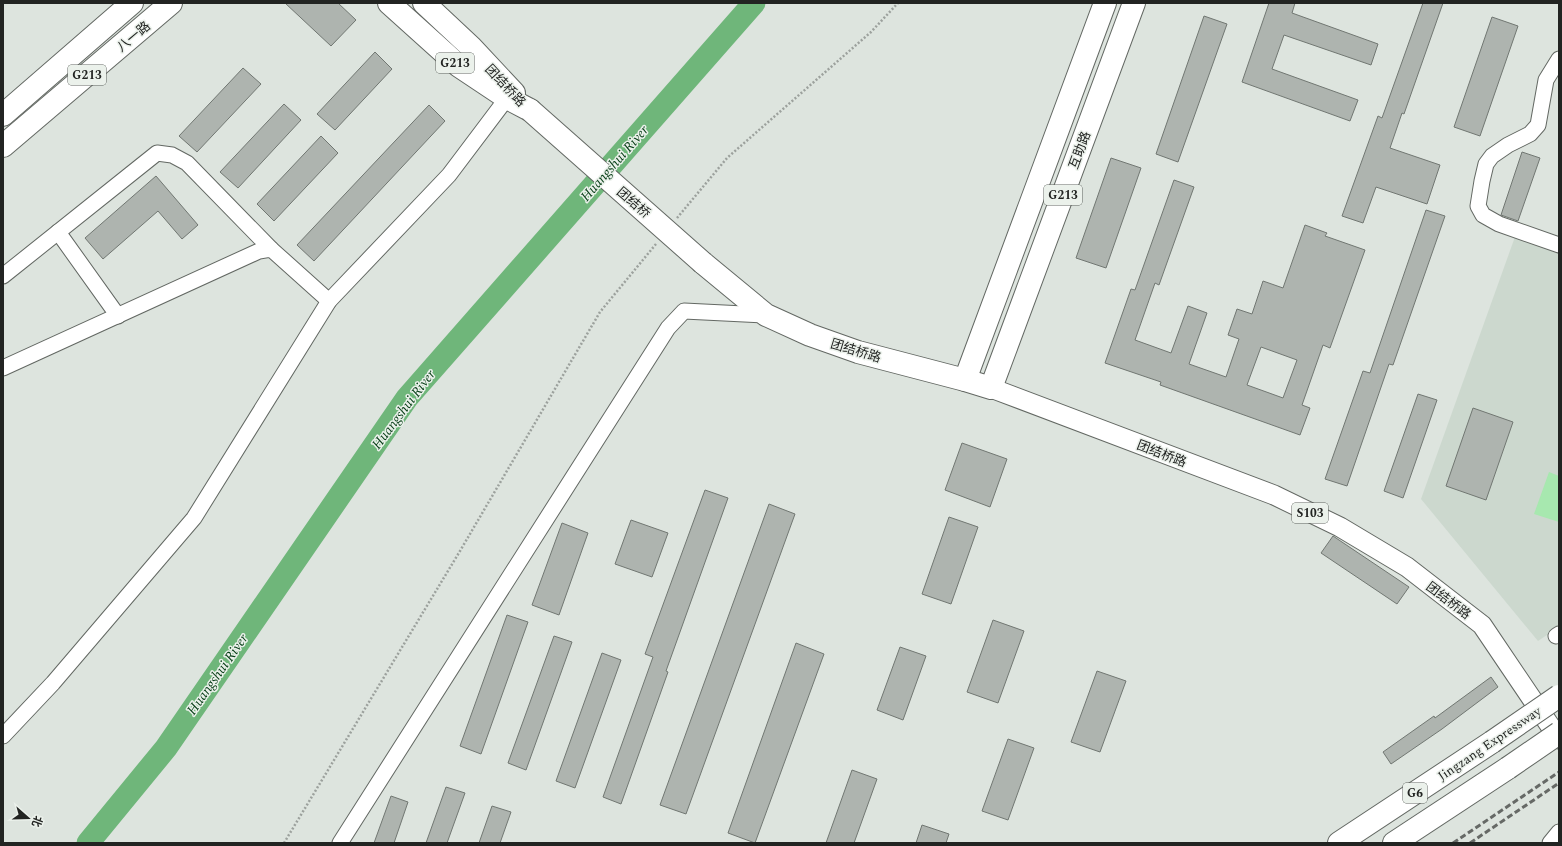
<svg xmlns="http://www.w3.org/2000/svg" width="1562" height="846" viewBox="0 0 1562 846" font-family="Spectral,'Noto Sans SC',serif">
	<rect width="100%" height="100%" fill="#dde4de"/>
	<path fill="#ccd8ce" d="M1516 234 1559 250V627L1538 641 1421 499Z"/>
	<path fill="#a7e8af" d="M1549 472 1559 476V522L1534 514Z"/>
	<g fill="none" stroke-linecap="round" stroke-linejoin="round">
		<path stroke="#6fb67a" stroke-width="23" d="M88 843 166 748 407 398 754 3"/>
	</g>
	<g fill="#aeb4af" stroke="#717772" fill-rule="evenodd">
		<path d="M285 3H338L356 20 331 46Z"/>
		<path d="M1269 3H1295L1292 13 1378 44 1371 65 1284 35 1272 69 1358 100 1350 121 1242 82Z"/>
		<path d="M1423 3H1443L1404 114 1402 113 1390 148 1440 165 1427 204 1376 187 1363 223 1342 216 1378 116 1382 118Z"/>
		<path d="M1204 16 1227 24 1178 162 1156 154Z"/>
		<path d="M1492 17 1518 26 1480 136 1454 127Z"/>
		<path d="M375 52 392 69 335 130 317 114Z"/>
		<path d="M243 68 261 84 197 152 179 136Z"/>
		<path d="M284 104 301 120 238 188 220 172Z"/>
		<path d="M429 105 445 121 314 261 297 245Z"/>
		<path d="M321 136 338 153 274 221 257 204Z"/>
		<path d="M1522 152 1540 158 1518 221 1501 215Z"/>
		<path d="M1111 158 1141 168 1106 268 1076 258Z"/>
		<path d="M156 176 198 225 182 239 158 211 103 259 85 238Z"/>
		<path d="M1174 180 1194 187 1159 285 1155 283 1135 340 1171 353 1188 306 1207 313 1189 364 1226 377 1239 339 1228 335 1237 309 1252 314 1263 281 1283 288 1305 225 1327 233 1325 236 1365 250 1330 348 1323 345 1302 405 1310 408 1300 435 1160 385 1161 382 1105 363 1131 289 1135 290ZM1261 347 1297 360 1283 398 1247 385Z"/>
		<path d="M1426 210 1445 216 1393 365 1389 364 1347 486 1325 479 1363 371 1370 373Z"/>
		<path d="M1418 394 1437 400 1403 498 1384 491Z"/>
		<path d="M1473 408 1513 422 1486 500 1446 486Z"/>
		<path d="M962 443 1007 459 990 507 945 490Z"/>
		<path d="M705 490 728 498 666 671 668 672 621 804 603 797 653 657 645 654Z"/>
		<path d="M769 504 795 514 686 814 660 805Z"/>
		<path d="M949 517 978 527 951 604 922 594Z"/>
		<path d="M631 520 668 533 652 577 615 564Z"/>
		<path d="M562 523 588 533 559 615 532 605Z"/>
		<path d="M1333 536 1409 587 1397 604 1321 553Z"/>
		<path d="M507 615 528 622 481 754 460 746Z"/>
		<path d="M993 620 1024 631 998 703 967 692Z"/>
		<path d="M554 636 572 642 526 770 508 763Z"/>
		<path d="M796 643 824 654 755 843 728 833Z"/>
		<path d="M900 647 926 656 903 720 877 710Z"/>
		<path d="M602 653 621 660 575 788 556 781Z"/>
		<path d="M1097 671 1126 681 1100 752 1071 742Z"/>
		<path d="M1491 677 1498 687 1442 729 1391 764 1383 752 1434 716 1435 718Z"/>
		<path d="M1008 739 1034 748 1008 820 982 811Z"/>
		<path d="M852 770 877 779 854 843H826Z"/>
		<path d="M446 787 465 793 447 843H426Z"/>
		<path d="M391 796 408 802 394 843H374Z"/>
		<path d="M492 806 511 812 500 843H479Z"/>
		<path d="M922 825 949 834 946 843H916Z"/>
	</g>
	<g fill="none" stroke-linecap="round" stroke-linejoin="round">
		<defs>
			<g id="minor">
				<path d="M1559 59 1546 80 1538 125 1530 134 1508 145 1492 156 1486 164 1482 181 1478 206 1483 215 1499 224 1559 245"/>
				<path d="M58 232 118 316"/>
				<path d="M3 276 157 153 172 155 187 163 271 249"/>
				<path d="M3 368 259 251 271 249 329 301"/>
				<path d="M1556 636 1559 634"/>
				<path d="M3 736 53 683 194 518 329 301 449 175 507 98"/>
				<path d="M340 843 668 328 684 311 766 315"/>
				<path d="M1550 843 1559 832"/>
			</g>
			<path id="major" d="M991 388 1274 495 1340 527 1407 567 1482 625 1559 739"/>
			<g id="highway">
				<path d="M389 3 459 66 507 98 530 110"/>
				<path d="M424 3 471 47 514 93"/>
				<path d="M3 115 132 3"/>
				<path d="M3 146 171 3"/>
				<path d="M703 263 766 315 810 335 858 352 965 380 991 388 1134 3"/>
				<path d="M965 380 1105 3"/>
				<path d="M1339 843 1492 742"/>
				<path d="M1394 843 1508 768"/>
			</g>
		</defs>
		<use href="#minor" stroke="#636863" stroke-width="17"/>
		<use href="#major" stroke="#636863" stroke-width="21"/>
		<use href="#highway" stroke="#636863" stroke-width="24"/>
		<g stroke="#9ca19d" stroke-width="2.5" stroke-dasharray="2 2" stroke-linecap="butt">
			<path d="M677 218 727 158 871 32 898 3"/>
			<path d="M284 843 460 551 600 312 656 244"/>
		</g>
		<use href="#minor" stroke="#fff" stroke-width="15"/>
		<use href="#major" stroke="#fff" stroke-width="19"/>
		<use href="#highway" stroke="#fff" stroke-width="22"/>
		<g stroke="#666966" stroke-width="3" stroke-dasharray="6 3" stroke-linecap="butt">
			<path d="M1453 843 1559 772"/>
			<path d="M1470 843 1559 783"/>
		</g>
		<defs>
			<g id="highway-bridge">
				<path d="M530 110 703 263"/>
				<path d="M1492 742 1559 696"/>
				<path d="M1508 768 1559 733"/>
			</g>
		</defs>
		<use href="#highway-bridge" stroke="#636863" stroke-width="24" stroke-linecap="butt"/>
		<use href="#highway-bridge" stroke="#fff" stroke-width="22"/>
	</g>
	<g text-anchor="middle" stroke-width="3" stroke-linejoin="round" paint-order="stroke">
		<g fill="#ebf1eb" stroke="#5e625e" stroke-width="1">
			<rect x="436" y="53" width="38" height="20" rx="3"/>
			<rect x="68" y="65" width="38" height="20" rx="3"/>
			<rect x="1044" y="185" width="38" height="20" rx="3"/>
			<rect x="1292" y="503" width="36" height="20" rx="3"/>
			<rect x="1403" y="783" width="24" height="20" rx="3"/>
		</g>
		<g font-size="12" font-weight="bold" fill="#222422">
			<text x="455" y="67">G213</text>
			<text x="87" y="79">G213</text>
			<text x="1063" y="199">G213</text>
			<text x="1310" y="517">S103</text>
			<text x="1415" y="797">G6</text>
		</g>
		<g font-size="13" fill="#222422" stroke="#ebf1eb">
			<text transform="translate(133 36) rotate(-40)" y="5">八一路</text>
			<text transform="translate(506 85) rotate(47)" y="5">团结桥路</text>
			<text transform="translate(1079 150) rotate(-70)" y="5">互助路</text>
			<text transform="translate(634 202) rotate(41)" y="5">团结桥</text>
			<text transform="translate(856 350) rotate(17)" y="5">团结桥路</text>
			<text transform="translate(1162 453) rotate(21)" y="5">团结桥路</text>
			<text transform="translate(1449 600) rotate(37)" y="5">团结桥路</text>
			<text transform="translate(1489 743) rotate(-34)" y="5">Jingzang Expressway</text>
		</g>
		<g font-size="14" font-style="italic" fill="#0b411a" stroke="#ebf1eb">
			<text transform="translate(614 163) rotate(-49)" y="5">Huangshui River</text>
			<text transform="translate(403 409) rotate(-53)" y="5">Huangshui River</text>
			<text transform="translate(217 674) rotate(-55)" y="5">Huangshui River</text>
		</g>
	</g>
	<rect width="1562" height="846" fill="none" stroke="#222422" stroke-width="8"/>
	<g transform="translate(28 818) rotate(110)" stroke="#ebf1eb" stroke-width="3" paint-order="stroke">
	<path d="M0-3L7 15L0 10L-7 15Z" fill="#222422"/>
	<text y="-6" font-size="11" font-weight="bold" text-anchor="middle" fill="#222422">北</text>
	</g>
</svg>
